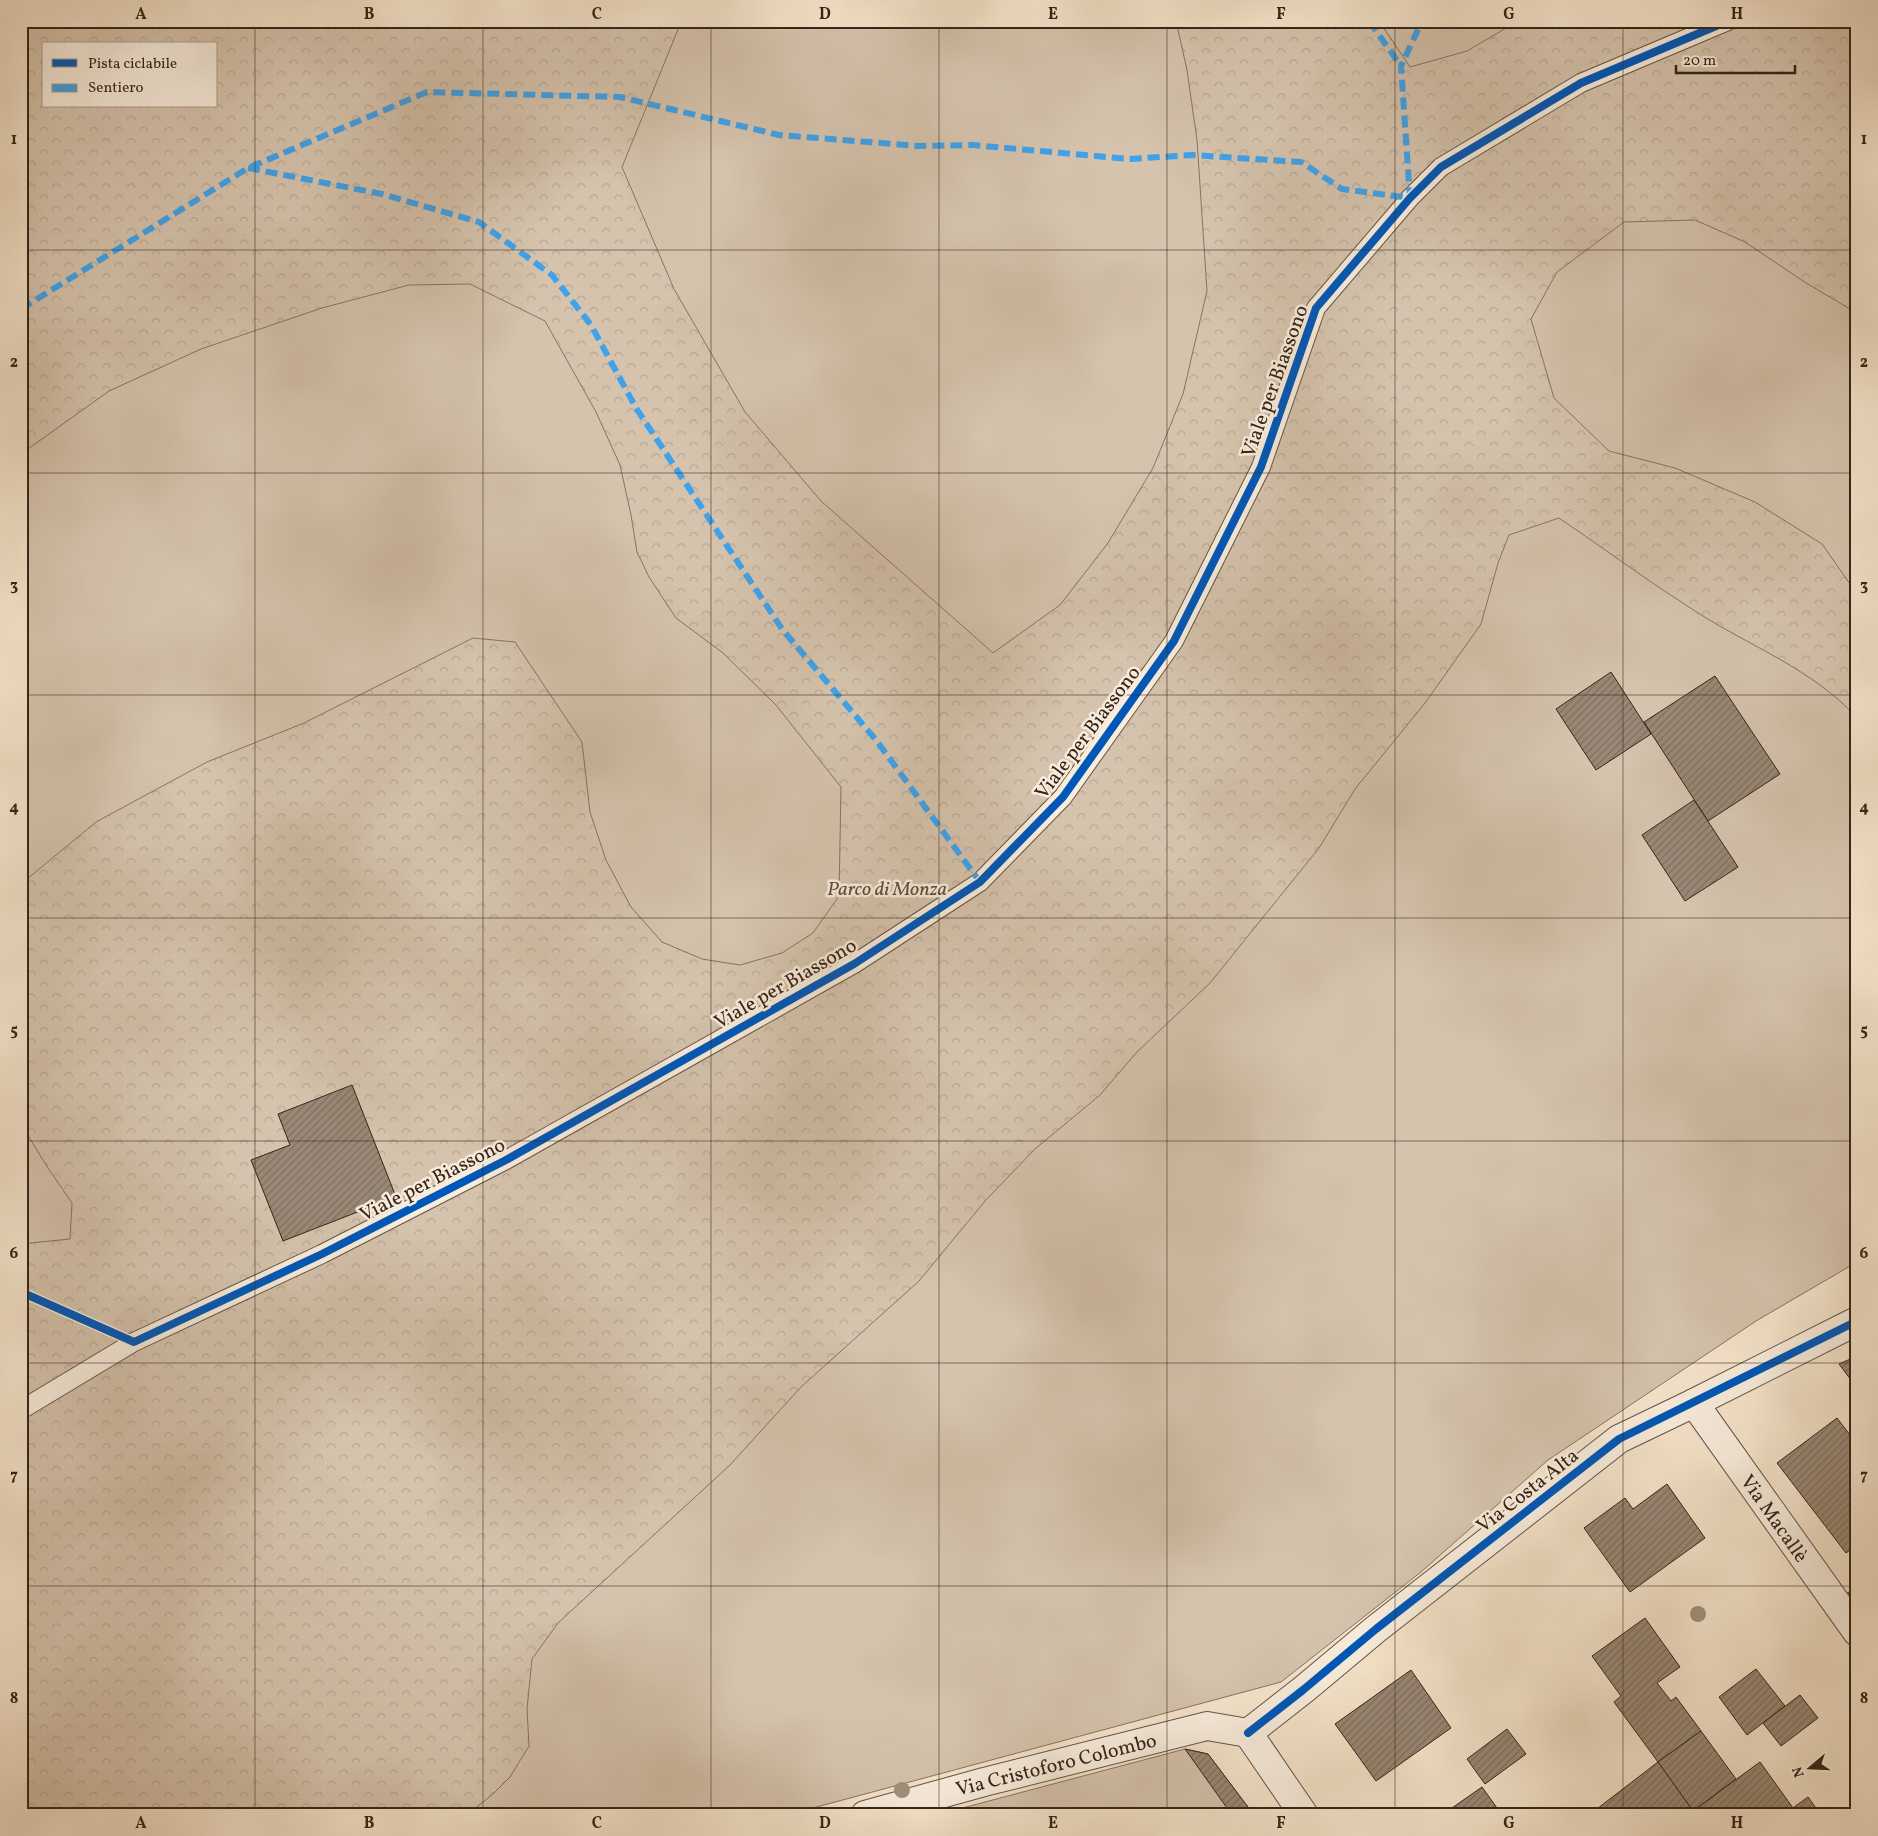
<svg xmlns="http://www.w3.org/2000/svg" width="1878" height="1836" viewBox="0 0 1878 1836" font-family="Vollkorn,serif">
	<defs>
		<pattern id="forest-crowns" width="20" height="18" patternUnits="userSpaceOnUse" patternTransform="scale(1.25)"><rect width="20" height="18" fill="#d5c3ad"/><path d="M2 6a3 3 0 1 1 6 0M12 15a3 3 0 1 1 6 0" fill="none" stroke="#b7a794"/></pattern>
		<pattern id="building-hatch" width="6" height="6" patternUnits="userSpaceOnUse" patternTransform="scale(1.25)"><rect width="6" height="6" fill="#998876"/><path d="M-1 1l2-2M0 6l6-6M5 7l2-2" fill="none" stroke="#7e6f60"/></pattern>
	</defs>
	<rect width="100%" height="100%" fill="#f5e4cb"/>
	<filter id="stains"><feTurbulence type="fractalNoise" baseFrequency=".004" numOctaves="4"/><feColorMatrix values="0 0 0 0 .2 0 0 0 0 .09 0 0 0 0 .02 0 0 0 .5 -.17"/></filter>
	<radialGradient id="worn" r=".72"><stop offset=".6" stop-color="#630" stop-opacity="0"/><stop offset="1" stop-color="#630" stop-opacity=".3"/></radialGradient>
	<g fill="#d5c3ad" stroke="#867463" fill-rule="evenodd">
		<path d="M21 21H1857V1262L1756 1321 1548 1460 1421 1572 1281 1682 787 1815H21ZM44 44H216V106H44Z"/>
		<path d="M1185 1749 1208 1754 1254 1815H936Z"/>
	</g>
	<path fill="url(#forest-crowns)" stroke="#867463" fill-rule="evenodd" d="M21 21H686L679 27 622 167 674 289 745 412 821 501 993 653 1060 605 1108 543 1153 468 1183 394 1207 291 1197 140 1187 70 1176 21H1379L1410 67 1467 51 1518 21H1857V313L1806 283 1745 242 1695 220 1624 222 1557 272 1531 319 1554 398 1609 451 1675 468 1755 502 1822 544 1857 594V718C1813 669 1749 646 1695 611 1649 582 1605 549 1559 518L1509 535 1498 563 1481 624 1425 703 1355 789 1319 848 1210 983 1137 1052 1100 1095 1035 1149 985 1201 919 1281 801 1387 730 1465 558 1623 532 1659 527 1709 529 1746 510 1777 493 1794 467 1815H21V1244L70 1239 72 1203 46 1165 21 1124V884L96 822 207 762 304 723 473 638 515 642 582 742 590 812 606 860 631 907 662 942 702 959 740 965 782 953 813 933 839 896 841 787 776 705 723 653 676 618 649 577 637 552 631 515 620 465 596 412 545 321 470 284 409 285 322 308 201 349 109 391 21 454ZM44 44H216V106H44Z"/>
	<g fill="url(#building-hatch)" stroke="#362419">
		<path d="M1611 672 1651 734 1596 770 1556 709Z"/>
		<path d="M1715 676 1780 774 1708 821 1644 722Z"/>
		<path d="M1694 800 1738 867 1685 901 1642 835Z"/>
		<path d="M352 1085 396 1197 283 1241 251 1160 290 1145 278 1114Z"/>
		<path d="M1857 1356V1388L1839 1364Z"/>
		<path d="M1837 1418 1857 1444V1545L1846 1553 1777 1463Z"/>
		<path d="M1667 1484 1705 1538 1630 1592 1584 1528 1625 1498 1633 1509Z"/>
		<path d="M1857 1586V1611L1845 1595Z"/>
		<path d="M1645 1618 1680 1667 1657 1683 1671 1701 1676 1697 1701 1731 1658 1762 1614 1702 1621 1696 1592 1656Z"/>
		<path d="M1756 1669 1785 1706 1747 1735 1719 1697Z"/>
		<path d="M1411 1670 1451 1728 1376 1781 1335 1724Z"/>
		<path d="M1800 1695 1818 1718 1781 1746 1763 1723Z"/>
		<path d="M1507 1729 1526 1754 1485 1784 1467 1759Z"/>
		<path d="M1701 1731 1736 1779 1693 1811 1658 1762Z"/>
		<path d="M1185 1749 1208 1754 1254 1815H1232Z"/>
		<path d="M1658 1762 1693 1811 1687 1815H1589Z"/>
		<path d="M1760 1762 1793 1808 1784 1815H1696L1693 1811Z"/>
		<path d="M1482 1787 1502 1815H1442Z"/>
		<path d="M1808 1797 1821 1815H1784L1793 1808Z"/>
	</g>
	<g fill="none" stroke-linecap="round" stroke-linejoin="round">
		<defs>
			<path id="service" d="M21 1410 134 1342 322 1254 506 1160 854 964 980 882 1063 797 1174 641 1261 467 1316 308 1410 198 1441 167 1581 83 1728 21"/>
			<path id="minor" d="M1248 1733 1303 1690 1376 1629 1619 1439 1694 1403 1857 1632"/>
			<g id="tertiary">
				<path d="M1694 1403 1857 1321"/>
				<path d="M865 1815 984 1782 1207 1726 1248 1733 1304 1815"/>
			</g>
		</defs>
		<use href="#service" stroke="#665446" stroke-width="20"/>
		<use href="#minor" stroke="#665446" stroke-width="30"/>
		<use href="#tertiary" stroke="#665446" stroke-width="30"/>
		<use href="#service" stroke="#f8eddd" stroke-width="18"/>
		<use href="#minor" stroke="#f8eddd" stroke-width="28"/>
		<use href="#tertiary" stroke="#f8eddd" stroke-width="28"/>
		<g stroke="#3fa2ea" stroke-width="6" stroke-dasharray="12 6" stroke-linecap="butt">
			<path d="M1369 21 1401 66"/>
			<path d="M248 168 382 194 479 222 552 275 591 325 636 408 782 629 876 740 980 882"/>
			<path d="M21 309 248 168 427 92 620 97 779 135 919 146 973 145 1129 159 1192 155 1301 162 1342 189 1410 198 1401 66 1422 21"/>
		</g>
		<defs>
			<g id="cycleway">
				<path d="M21 1292 134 1342 322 1254 506 1160 854 964 980 882 1063 797 1174 641 1261 467 1316 308 1410 198 1441 167 1581 83 1728 21"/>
				<path d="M1248 1733 1303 1690 1376 1629 1619 1439 1857 1321"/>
			</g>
		</defs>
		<use href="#cycleway" stroke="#f8eddd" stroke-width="11"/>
		<use href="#cycleway" stroke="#0057b8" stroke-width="8"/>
	</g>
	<g fill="#a2907d">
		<circle cx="1698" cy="1614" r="8"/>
		<circle cx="902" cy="1790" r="8"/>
	</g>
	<path fill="none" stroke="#362419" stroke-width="1" stroke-opacity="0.55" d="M255 21V1815M483 21V1815M711 21V1815M939 21V1815M1167 21V1815M1395 21V1815M1623 21V1815M21 250H1857M21 473H1857M21 695H1857M21 918H1857M21 1141H1857M21 1363H1857M21 1586H1857"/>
	<g text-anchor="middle" stroke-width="5" stroke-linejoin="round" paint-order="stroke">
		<g font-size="20" fill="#362419" stroke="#f8eddd">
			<text transform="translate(1274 381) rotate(-70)" y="7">Viale per Biassono</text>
			<text transform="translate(1087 732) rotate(-53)" y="7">Viale per Biassono</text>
			<text transform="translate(785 983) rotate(-30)" y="7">Viale per Biassono</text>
			<text transform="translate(432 1179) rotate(-27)" y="7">Viale per Biassono</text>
			<text transform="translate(1527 1490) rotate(-38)" y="7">Via Costa Alta</text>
			<text transform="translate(1775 1518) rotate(55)" y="7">Via Macallè</text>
			<text transform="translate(1056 1764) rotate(-14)" y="7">Via Cristoforo Colombo</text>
		</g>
		<g font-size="20" font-style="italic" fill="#5e4c3e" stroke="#f8eddd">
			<text x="887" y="895">Parco di Monza</text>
		</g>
	</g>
	<rect width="1878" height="1836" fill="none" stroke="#f5e4cb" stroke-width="55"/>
	<rect x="42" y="42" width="175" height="65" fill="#f8eddd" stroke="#aa9d8f"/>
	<rect x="52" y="59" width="25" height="8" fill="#0057b8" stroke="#aa9d8f"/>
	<text x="88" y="68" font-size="15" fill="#362419">Pista ciclabile</text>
	<rect x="52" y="84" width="25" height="8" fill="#3fa2ea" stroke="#aa9d8f"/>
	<text x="88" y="92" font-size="15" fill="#362419">Sentiero</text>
	<g transform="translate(1810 1768) rotate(251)" stroke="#f8eddd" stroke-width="4" paint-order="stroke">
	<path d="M0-4L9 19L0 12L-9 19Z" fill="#362419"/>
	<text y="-8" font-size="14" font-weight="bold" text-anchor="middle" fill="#362419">N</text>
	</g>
	<path d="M1676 65v8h119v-8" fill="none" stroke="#362419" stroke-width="2.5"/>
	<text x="1683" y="65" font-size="15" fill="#362419" stroke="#f8eddd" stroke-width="4" paint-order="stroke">20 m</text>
	<rect x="28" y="28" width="1822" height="1780" fill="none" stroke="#362419" stroke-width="2"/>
	<g font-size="16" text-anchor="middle" font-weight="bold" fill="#362419">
		<text x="141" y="19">A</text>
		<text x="369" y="19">B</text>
		<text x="597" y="19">C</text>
		<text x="825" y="19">D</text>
		<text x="1053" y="19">E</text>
		<text x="1281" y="19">F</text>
		<text x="1509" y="19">G</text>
		<text x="1737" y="19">H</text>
		<text x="14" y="144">1</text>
		<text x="1864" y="144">1</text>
		<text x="14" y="367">2</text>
		<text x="1864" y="367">2</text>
		<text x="14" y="590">3</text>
		<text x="1864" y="590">3</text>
		<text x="14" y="812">4</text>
		<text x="1864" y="812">4</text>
		<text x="14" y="1035">5</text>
		<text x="1864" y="1035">5</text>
		<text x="14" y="1258">6</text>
		<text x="1864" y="1258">6</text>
		<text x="14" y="1480">7</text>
		<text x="1864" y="1480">7</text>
		<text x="14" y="1703">8</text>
		<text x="1864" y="1703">8</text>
		<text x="141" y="1828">A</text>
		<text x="369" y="1828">B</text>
		<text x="597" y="1828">C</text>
		<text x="825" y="1828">D</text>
		<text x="1053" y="1828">E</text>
		<text x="1281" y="1828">F</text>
		<text x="1509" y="1828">G</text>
		<text x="1737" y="1828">H</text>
	</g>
	<rect width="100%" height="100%" filter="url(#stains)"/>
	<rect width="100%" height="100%" fill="url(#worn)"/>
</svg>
